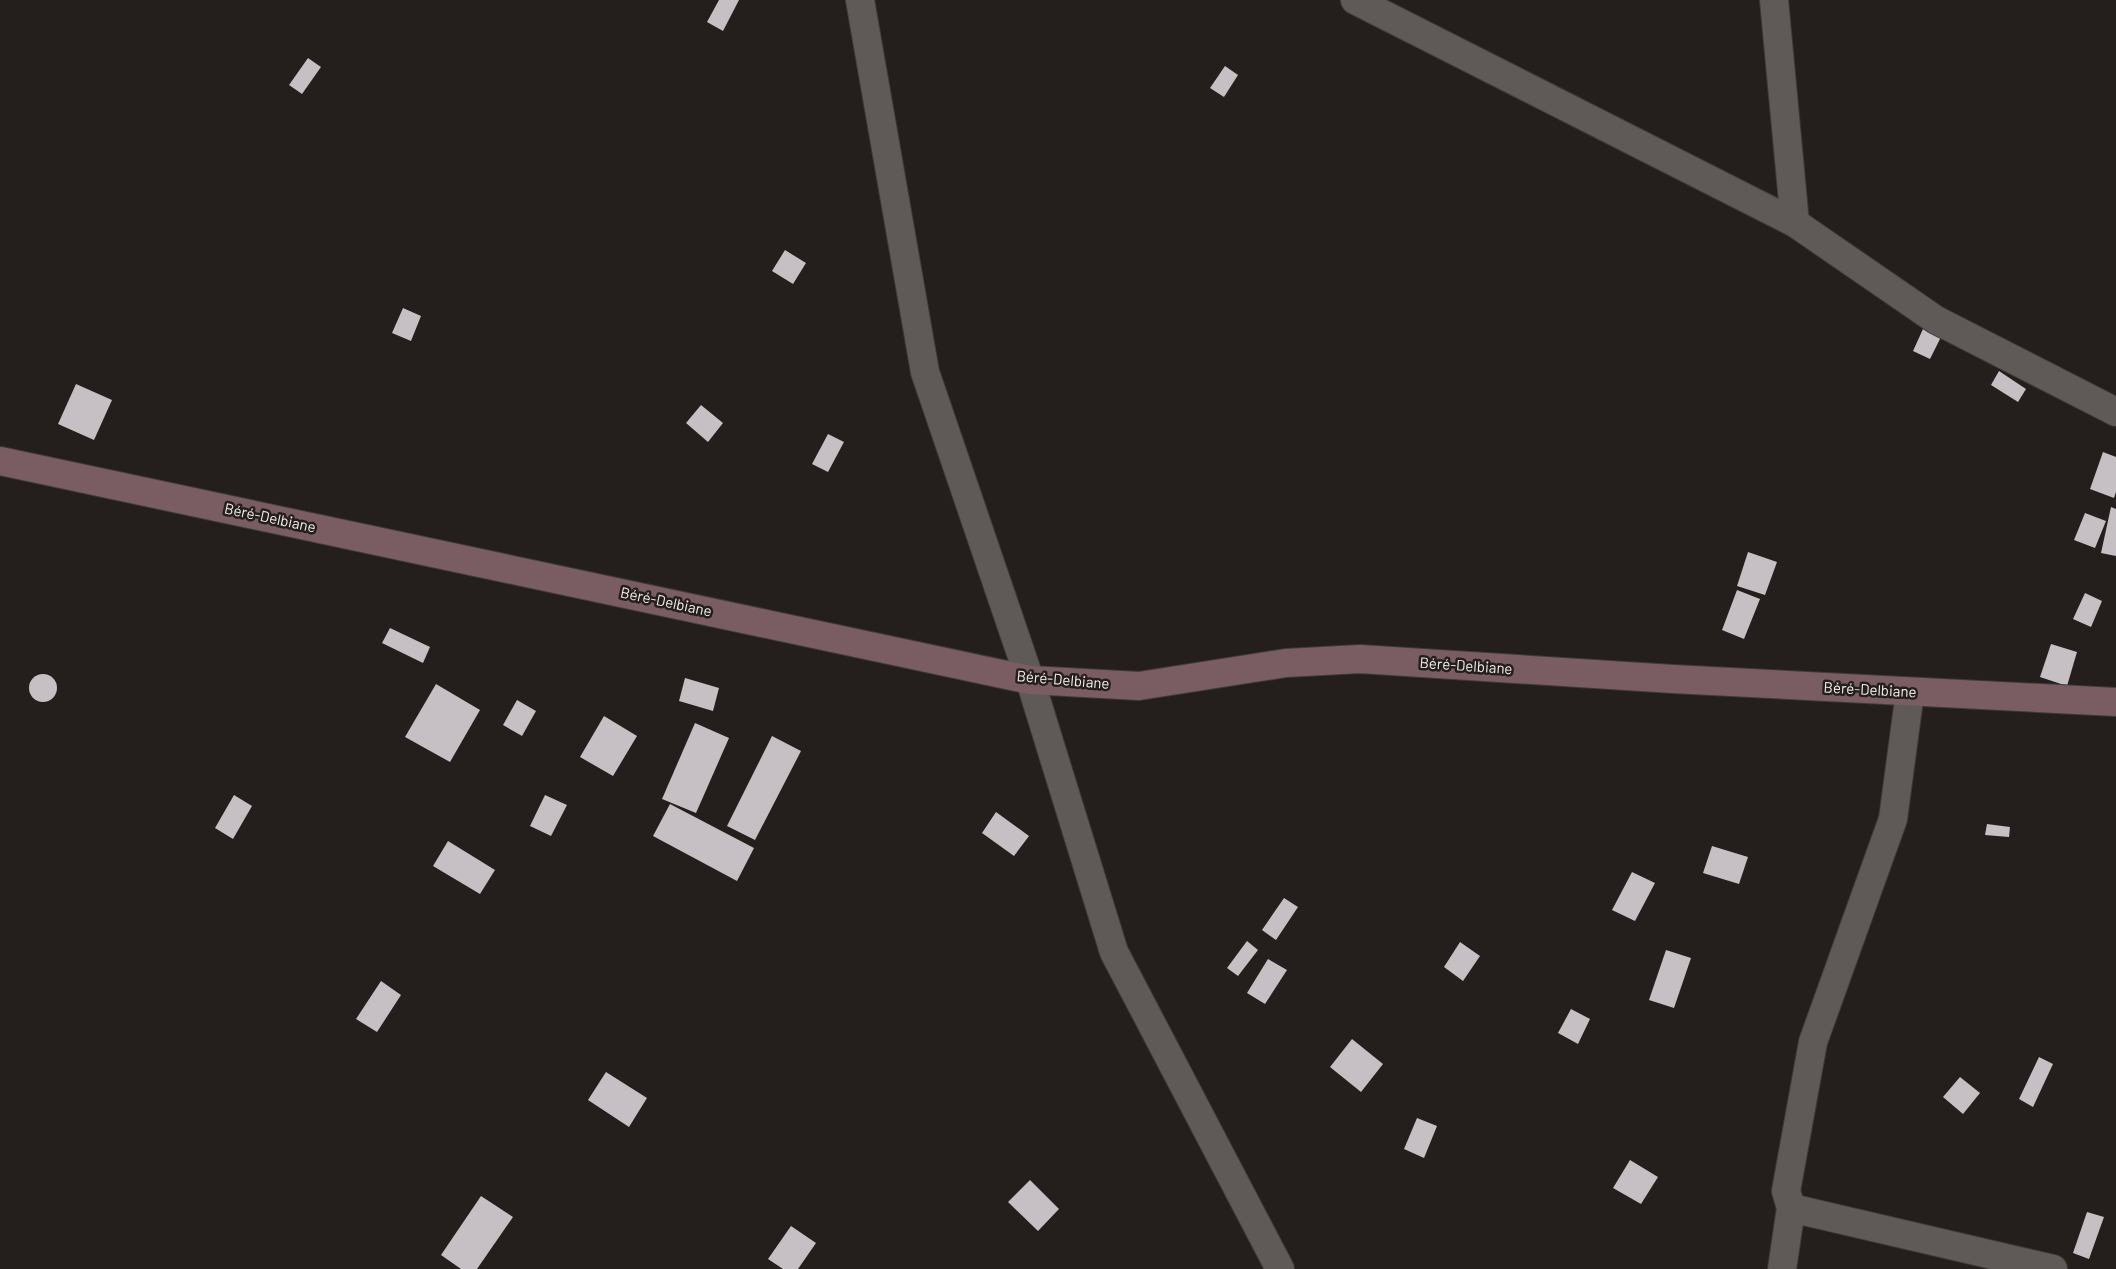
<svg xmlns="http://www.w3.org/2000/svg" width="2116" height="1269" viewBox="0 0 2116 1269" font-family="Barlow,sans-serif">
	<rect width="100%" height="100%" fill="#241e1c"/>
	<g fill="#c6c0c4">
		<path d="M719 0H739L723 31 707 22Z"/>
		<path d="M308 58 321 67 302 94 289 85Z"/>
		<path d="M1225 66 1238 75 1224 97 1210 88Z"/>
		<path d="M785 250 806 263 793 284 772 271Z"/>
		<path d="M403 308 421 316 411 341 392 333Z"/>
		<path d="M1923 329 1941 337 1930 359 1913 351Z"/>
		<path d="M1999 371 2026 389 2018 402 1991 385Z"/>
		<path d="M76 384 112 400 94 440 58 424Z"/>
		<path d="M701 405 723 423 708 442 686 423Z"/>
		<path d="M828 434 844 442 828 472 812 464Z"/>
		<path d="M2103 452 2116 457V492L2114 498 2090 489Z"/>
		<path d="M2111 507 2116 509V556L2101 553Z"/>
		<path d="M2085 513 2106 521 2095 548 2074 540Z"/>
		<path d="M1748 552 1777 562 1765 595 1737 586Z"/>
		<path d="M1737 590 1760 599 1744 639 1722 630Z"/>
		<path d="M2085 593 2102 601 2091 627 2073 619Z"/>
		<path d="M390 628 430 647 423 663 382 643Z"/>
		<path d="M2051 644 2077 652 2067 686 2040 677Z"/>
		<circle cx="43" cy="688" r="14"/>
		<path d="M685 678 719 688 713 711 679 701Z"/>
		<path d="M436 684 480 710 450 762 405 737Z"/>
		<path d="M517 700 536 711 522 736 503 725Z"/>
		<path d="M604 716 637 736 613 776 580 757Z"/>
		<path d="M695 723 729 738 696 813 662 799Z"/>
		<path d="M772 736 801 751 755 840 727 826Z"/>
		<path d="M234 795 252 806 233 839 215 828Z"/>
		<path d="M545 795 567 805 551 836 530 826Z"/>
		<path d="M670 804 754 848 737 881 653 836Z"/>
		<path d="M996 812 1029 836 1014 856 982 833Z"/>
		<path d="M1987 824 2010 827 2009 837 1985 835Z"/>
		<path d="M448 841 495 870 480 894 433 866Z"/>
		<path d="M1712 846 1748 857 1739 884 1703 873Z"/>
		<path d="M1632 872 1655 883 1635 921 1612 910Z"/>
		<path d="M1284 898 1298 907 1276 940 1262 930Z"/>
		<path d="M1247 941 1258 950 1238 976 1227 968Z"/>
		<path d="M1460 942 1480 956 1463 981 1444 967Z"/>
		<path d="M1666 950 1691 958 1674 1008 1649 1000Z"/>
		<path d="M1268 959 1287 970 1265 1004 1247 993Z"/>
		<path d="M381 981 401 995 377 1032 356 1019Z"/>
		<path d="M1571 1009 1590 1019 1578 1044 1558 1033Z"/>
		<path d="M1352 1039 1383 1064 1361 1092 1330 1067Z"/>
		<path d="M2039 1057 2053 1064 2033 1107 2019 1099Z"/>
		<path d="M606 1072 647 1098 629 1127 588 1100Z"/>
		<path d="M1960 1077 1980 1093 1963 1114 1943 1097Z"/>
		<path d="M1417 1118 1437 1126 1424 1158 1404 1149Z"/>
		<path d="M1630 1160 1658 1177 1641 1204 1613 1188Z"/>
		<path d="M1030 1180 1059 1209 1038 1231 1008 1202Z"/>
		<path d="M481 1196 513 1217 477 1269H461L441 1255Z"/>
		<path d="M2087 1212 2104 1217 2089 1259 2073 1253Z"/>
		<path d="M791 1226 816 1243 798 1269H783L768 1259Z"/>
	</g>
	<g fill="none" stroke-linecap="round" stroke-linejoin="round">
		<defs>
			<g id="street">
				<path d="M860 0 925 372 1030 680 1114 952 1280 1269"/>
				<path d="M1355 0 1795 223 1936 320 2116 412"/>
				<path d="M1774 0 1795 223"/>
				<path d="M1791 1208 2053 1269"/>
				<path d="M1782 1269 1791 1208 1786 1191 1813 1042 1893 819 1910 692"/>
			</g>
			<path id="secondary" d="M0 461 1030 680 1139 686 1286 663 1360 659 1673 679 2116 702"/>
		</defs>
		<use href="#street" stroke="#403b3a" stroke-width="30"/>
		<use href="#secondary" stroke="#403b3a" stroke-width="30"/>
		<use href="#street" stroke="#5f5957" stroke-width="28"/>
		<use href="#secondary" stroke="#795d63" stroke-width="28"/>
	</g>
	<g text-anchor="middle" stroke-width="5" stroke-linejoin="round" paint-order="stroke">
		<g font-size="15" fill="#f3efee" stroke="#241e1c">
			<text transform="translate(270 518) rotate(12)" y="5">Béré-Delbiane</text>
			<text transform="translate(666 602) rotate(12)" y="5">Béré-Delbiane</text>
			<text transform="translate(1466 666) rotate(4)" y="5">Béré-Delbiane</text>
			<text transform="translate(1063 680) rotate(5)" y="5">Béré-Delbiane</text>
			<text transform="translate(1870 690) rotate(3)" y="5">Béré-Delbiane</text>
		</g>
	</g>
</svg>
